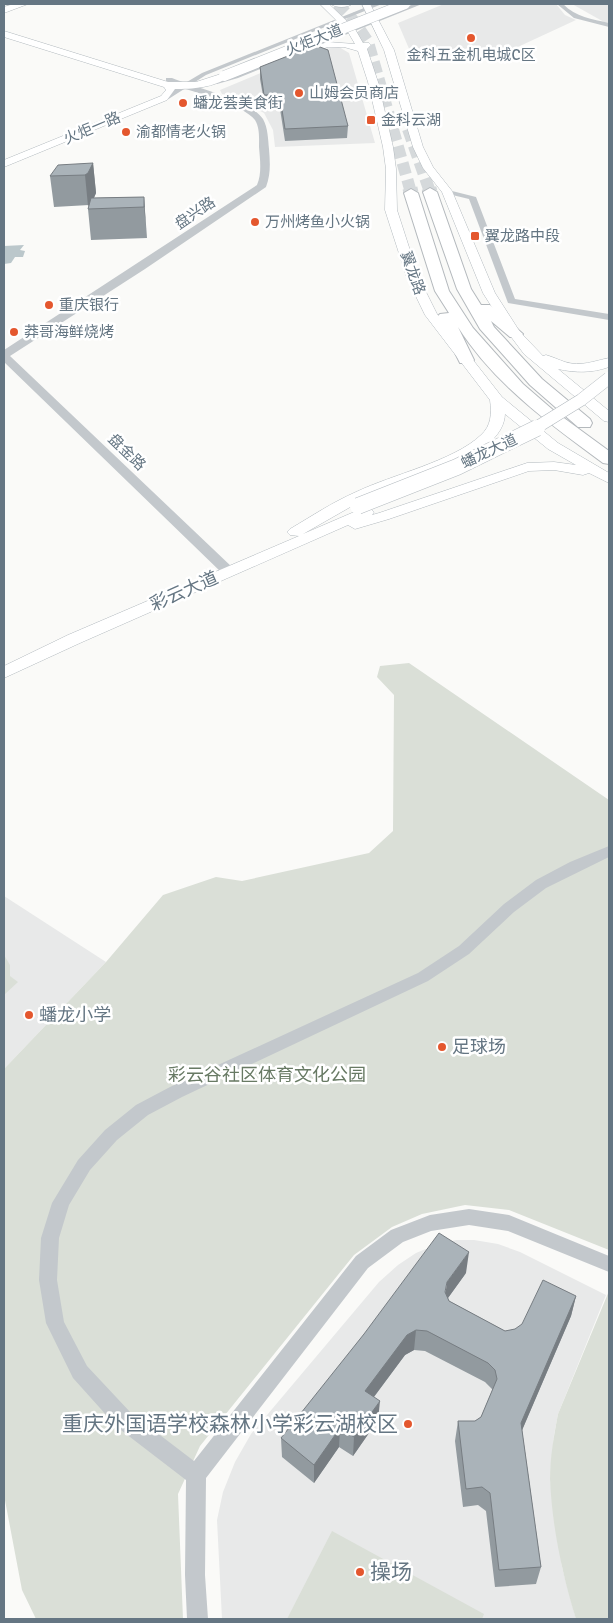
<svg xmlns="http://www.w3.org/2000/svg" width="613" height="1623" viewBox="0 0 613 1623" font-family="Signika,'Noto Sans SC',sans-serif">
	<rect width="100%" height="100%" fill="#fafaf8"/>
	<g fill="#e8e9e9">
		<path d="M444 4H556L565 15 576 20 505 53 413 58 398 23Z"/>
		<path d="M572 4H609V23L604 22Z"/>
		<path d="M339 47 349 53 375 143 275 147 273 130 264 113 246 103 222 94 220 90 316 50Z"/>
		<path d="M4 896 106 962 4 1069Z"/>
		<path d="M456 1240H474L498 1244 520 1252 606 1295 558 1414 554 1435 550 1477 552 1498 562 1567 576 1619H222L217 1520 223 1492 235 1462 251 1434 379 1282 398 1265 416 1253 438 1244Z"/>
	</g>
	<g fill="#dadfd7">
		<path d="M409 663 609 800V1250L509 1210 465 1205 422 1214 392 1227 354 1255 200 1446 178 1494 183 1619H36L22 1590 4 1495V1069L106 962 163 895 216 877 242 881 369 853 393 831 394 695 377 677 380 666Z"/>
		<path d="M4 955 10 965V976L18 982 4 995Z"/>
		<path d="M609 1291V1619H576C562 1574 552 1526 550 1479 550 1457 554 1435 558 1414Z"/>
		<path d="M332 1531 484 1614 482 1619H287Z"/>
	</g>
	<path fill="#bbc7cb" d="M24 245 20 250 25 251 23 257H15L11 263 4 264V246Z"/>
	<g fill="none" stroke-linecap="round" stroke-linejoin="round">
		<g stroke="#d5d9db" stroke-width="12" stroke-dasharray="12 5.5" stroke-linecap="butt">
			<path d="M337 4 354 21 368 42 410 189"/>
			<path d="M408 129 429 189"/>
		</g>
		<g stroke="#d5d9db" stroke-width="15" stroke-dasharray="15 8" stroke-linecap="butt">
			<path d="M410 188 411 193"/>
			<path d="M429 188 430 192"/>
		</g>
		<defs>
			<g id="secondary">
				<path d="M320 4H329L355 29 363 43H369L371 45 367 49 378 82 393 147 396 169 397 210 419 278 437 314 502 397 558 443 609 473V483L589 473 583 475 554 470 529 471 389 519 355 529 348 525 80 643 4 678V666L68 635 299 536 290 535 287 532 290 529C312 516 333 502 356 492 391 475 454 461 481 435 491 426 492 414 490 400L425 315 407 278 385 210 386 169 383 147 368 82 358 51 344 47H328L294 57 289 54 328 42 355 44 348 32ZM505 414 548 449 576 465 554 462 527 463 379 513 372 515 374 512 371 509H361L303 534 366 498 469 457C485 447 504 435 505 414Z"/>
				<path d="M331 4H352C348 8 335 8 331 4Z"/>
				<path d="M362 4H370L394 50 423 147 433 167 452 191 495 293 520 332 543 356 546 355C553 357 559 360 565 362 581 367 594 361 609 358V367C592 373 576 373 558 369L609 411V422L604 421 524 354 509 334 483 293 442 192 423 168 413 147 384 50Z"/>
				<path d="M4 31 168 82H196L224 73 229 76C216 88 191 89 175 89L167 100 4 167V160L161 96 166 90 164 87 4 37Z"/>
			</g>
			<path id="primary" d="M14 4H28L4 13V7Z"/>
			<g id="trunk">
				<path d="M430 188 437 192 471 289 481 305H490L523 334 520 337H510L491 321 494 327 542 379 590 419 592 423 590 427H578L530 385 480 329 457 289 423 192Z"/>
				<path d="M411 189 418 193 449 291 473 328 523 384 553 410 609 451V464L603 463C550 424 494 384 458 327L474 360 472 363H460L437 317 440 314 449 313 435 291 404 193Z"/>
			</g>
		</defs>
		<use href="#secondary" stroke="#b3babf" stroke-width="1"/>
		<use href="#primary" stroke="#b5babe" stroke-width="1"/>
		<use href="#trunk" stroke="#b4b9bd" stroke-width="2"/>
		<g fill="#c3c8cc" fill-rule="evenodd">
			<path d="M374 4H382L206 75 167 100 160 98 202 73Z"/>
			<path d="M414 4H422L238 78 217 84 213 82Z"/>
			<path d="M557 4H563C576 17 592 19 609 23V27L574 18Z"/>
			<path d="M444 189 476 197 515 299 609 314V320L508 303 469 199 444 193Z"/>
			<path d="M609 846V857L546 888 514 912 469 954 428 981 182 1097 148 1115 117 1140 90 1170 69 1205 59 1238 57 1280 64 1322 87 1366 131 1413 194 1461 356 1256 391 1230 430 1215 469 1209 509 1215 609 1256V1272L508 1231 469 1225 431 1231 403 1242 368 1268 206 1478 205 1575 208 1619H187L185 1575 186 1480 117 1427 73 1378 46 1323 39 1280 41 1238 52 1203 78 1160 105 1130 136 1105 170 1087 418 973 459 946 504 904 536 880 570 862Z"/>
		</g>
		<path fill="#c3c8cc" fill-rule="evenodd" d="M166 78H172C193 87 252 101 263 119 268 128 268 139 269 149 270 162 271 174 266 187L145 269 10 356 233 568 235 571 233 574H223L4 362V350L257 185C262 173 260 160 259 147 259 139 260 128 255 120 245 105 185 90 166 82Z"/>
		<use href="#secondary" fill="#fff" fill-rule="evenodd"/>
		<use href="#primary" fill="#fff" fill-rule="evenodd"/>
		<use href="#trunk" fill="#fff" fill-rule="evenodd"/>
		<defs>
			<path id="secondary-bridge-far2" d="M224 76 405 4"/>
			<path id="secondary-bridge-far1" d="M534 429 581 400 609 378"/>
			<path id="secondary-bridge" d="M358 506 457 467 537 428"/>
		</defs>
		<use href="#secondary-bridge-far2" stroke="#b3babf" stroke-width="11" stroke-linecap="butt"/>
		<use href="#secondary-bridge-far1" stroke="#b3babf" stroke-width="13" stroke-linecap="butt"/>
		<use href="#secondary-bridge" stroke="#b3babf" stroke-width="17" stroke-linecap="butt"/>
		<use href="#secondary-bridge-far2" stroke="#fff" stroke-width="10"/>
		<use href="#secondary-bridge-far1" stroke="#fff" stroke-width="12"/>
		<use href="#secondary-bridge" stroke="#fff" stroke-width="16"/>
	</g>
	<g fill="#929a9f">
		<path d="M260 67 348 126 347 138 285 141 280 109H270L269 107H265L260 79Z"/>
		<path d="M93 163 96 193 94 198 144 197 147 238 91 240 88 209 89 205 54 207 50 176Z"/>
		<path d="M466 1273 448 1298 449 1301 505 1331 515 1329 576 1296 571 1316 522 1430 541 1567 536 1584 495 1587 486 1511 478 1505 463 1507 455 1441 458 1421H475L481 1417 492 1391V1389L485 1382 425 1351 414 1350 405 1355 374 1397 378 1420 353 1456 339 1447 314 1483 282 1457 281 1438Z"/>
	</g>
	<g fill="#777d82">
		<path d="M93 163 96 193 91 204 88 206 85 175Z"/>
		<path d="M144 197 146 228 147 238 144 207Z"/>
		<path d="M469 1252 466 1273 445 1302 443 1312 447 1282Z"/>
		<path d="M576 1296 571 1316 517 1442 521 1423Z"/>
		<path d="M416 1330 414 1350 405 1355 364 1410 365 1391 407 1335Z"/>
		<path d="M380 1401 378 1420 353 1456 354 1437Z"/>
		<path d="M340 1428 339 1447 314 1483V1465Z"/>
	</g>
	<g fill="#aab3b9" stroke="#777d82">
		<path d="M320 47 328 50 348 126 285 129 280 97H269V95H264L260 67 308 48Z"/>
		<path d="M93 163 88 173 85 175 50 176 58 165Z"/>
		<path d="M144 197V207L88 209 91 198Z"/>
		<path d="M439 1233 469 1252 447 1282 445 1292 449 1301 505 1331 515 1329 522 1324 543 1280 576 1296 521 1423 541 1567 499 1570 490 1493 482 1487 466 1489 458 1421H475L481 1417 497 1379 495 1370 488 1363 427 1331 416 1330 407 1335 365 1391 380 1401 354 1437 340 1428 314 1465 281 1438 364 1334Z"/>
	</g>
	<g fill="#e4572e" stroke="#fff" stroke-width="2">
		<circle cx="471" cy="38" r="5"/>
		<circle cx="299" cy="93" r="5"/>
		<circle cx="183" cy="103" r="5"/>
		<rect x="366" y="115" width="10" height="10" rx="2.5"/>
		<circle cx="126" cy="132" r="5"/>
		<circle cx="255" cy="222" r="5"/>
		<rect x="470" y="231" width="10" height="10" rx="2.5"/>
		<circle cx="49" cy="305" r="5"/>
		<circle cx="14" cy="332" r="5"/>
		<circle cx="29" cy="1015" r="5"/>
		<circle cx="442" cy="1047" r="5"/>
		<circle cx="408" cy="1424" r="5"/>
		<circle cx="360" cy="1572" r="5"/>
	</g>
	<g text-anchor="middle" stroke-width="5" stroke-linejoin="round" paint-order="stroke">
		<g font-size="15" fill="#657683" stroke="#fff">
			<text transform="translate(314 40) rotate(-22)" y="5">火炬大道</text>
			<text transform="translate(92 128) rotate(-23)" y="5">火炬一路</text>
			<text transform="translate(195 213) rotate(-34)" y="5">盘兴路</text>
			<text transform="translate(413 273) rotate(70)" y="5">翼龙路</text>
			<text transform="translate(489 451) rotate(-25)" y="5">蟠龙大道</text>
			<text transform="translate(127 452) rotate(44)" y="5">盘金路</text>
		</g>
		<g font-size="15" fill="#657683" stroke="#fff" text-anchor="start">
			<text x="471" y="60" text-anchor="middle">金科五金机电城C区</text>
			<text x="309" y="98">山姆会员商店</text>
			<text x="193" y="108">蟠龙荟美食街</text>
			<text x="381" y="125">金科云湖</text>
			<text x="136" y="137">渝都情老火锅</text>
			<text x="265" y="227">万州烤鱼小火锅</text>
			<text x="485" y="241">翼龙路中段</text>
			<text x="59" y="310">重庆银行</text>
			<text x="24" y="337">莽哥海鲜烧烤</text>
		</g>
		<g font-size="18" fill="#657683" stroke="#fff">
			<text transform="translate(184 591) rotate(-24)" y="6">彩云大道</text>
		</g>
		<g font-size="18" fill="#657683" stroke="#fff" text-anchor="start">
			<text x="39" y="1021">蟠龙小学</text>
			<text x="452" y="1053">足球场</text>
		</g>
		<g font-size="18" fill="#687a64" stroke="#fff">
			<text x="267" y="1081">彩云谷社区体育文化公园</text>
		</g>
		<g font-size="21" fill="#657683" stroke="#fff" text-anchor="end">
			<text x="398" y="1431">重庆外国语学校森林小学彩云湖校区</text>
			<text x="370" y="1579" text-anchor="start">操场</text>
		</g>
	</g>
	<rect width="613" height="1623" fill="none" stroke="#657683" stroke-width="10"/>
</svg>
